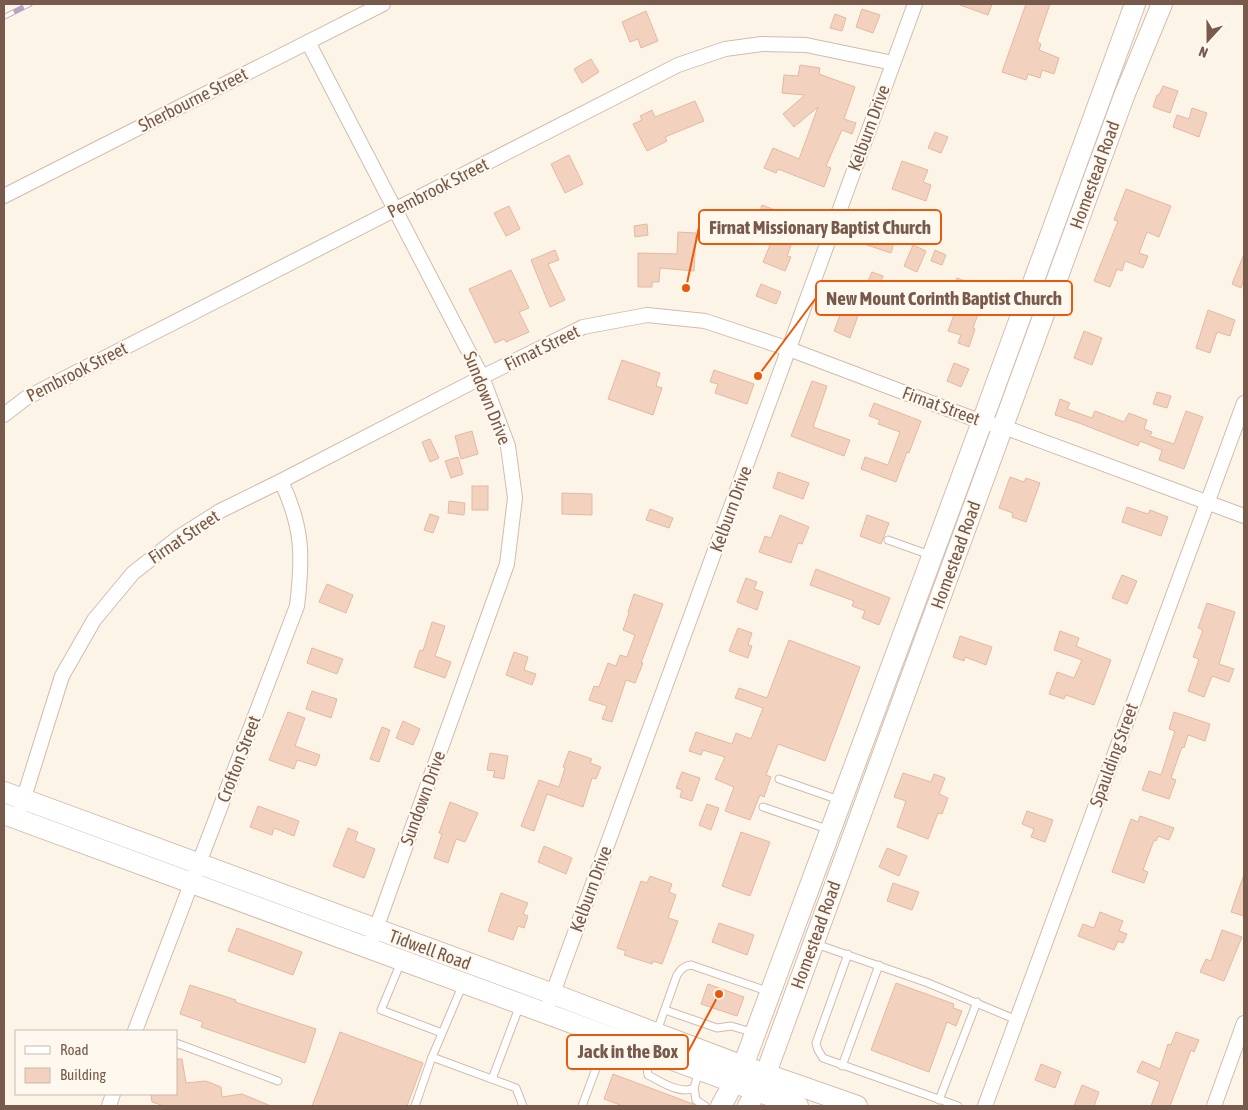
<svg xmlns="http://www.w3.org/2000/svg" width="1248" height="1110" viewBox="0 0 1248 1110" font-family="'Asap Condensed',sans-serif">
	<rect width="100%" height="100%" fill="#fdf4e8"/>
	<g fill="#f2d2bf" stroke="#e5b89f">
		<path d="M960 4H992L988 15 960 5Z"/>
		<path d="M1026 4H1050L1037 42 1041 44 1039 50 1059 58 1054 74 1042 70 1040 78 1028 74 1026 80 1002 72Z"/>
		<path d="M862 9 880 15 873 33 856 27Z"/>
		<path d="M646 11 658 41 641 48 638 39 630 42 622 22Z"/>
		<path d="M835 14 846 18 842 31 830 28Z"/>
		<path d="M591 59 599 72 582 83 574 69Z"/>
		<path d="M800 65 820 68 819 74 855 87 844 119 856 123 852 134 842 130 826 166 831 168 824 187 778 169 776 173 764 168 773 148 799 159 818 107 794 127 783 114 805 95 782 93 784 75 798 76Z"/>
		<path d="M1163 86 1178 91 1170 113 1153 107 1157 95H1159Z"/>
		<path d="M695 101 704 121 665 137 667 141 647 151 633 124 642 120 640 116 652 110 655 117Z"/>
		<path d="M1192 108 1207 113 1199 137 1173 127 1177 115 1189 119Z"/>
		<path d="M935 132 948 137 941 153 928 148Z"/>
		<path d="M569 155 583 184 565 193 551 164Z"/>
		<path d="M902 161 928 170 923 182 931 185 926 201 892 189Z"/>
		<path d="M1126 189 1171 206 1159 237 1147 232 1139 253 1148 256 1143 268 1125 261 1122 271 1117 269 1110 287 1094 281 1118 221 1114 220Z"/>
		<path d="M762 205 801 220 787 256 791 257 785 271 763 262 772 240 752 233Z"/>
		<path d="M509 206 520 229 506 236 494 213Z"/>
		<path d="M647 224 648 235 635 237 634 226Z"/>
		<path d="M865 231 894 242 891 253 861 243Z"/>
		<path d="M678 232 696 233 694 271 660 268 659 282H652V287H638V253L677 254Z"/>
		<path d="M913 245 926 251 917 272 904 266Z"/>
		<path d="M555 250 559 260 548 264 565 300 550 307 531 260Z"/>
		<path d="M935 250 946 255 942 265 931 261Z"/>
		<path d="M1244 254V279L1241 288 1232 284Z"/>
		<path d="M511 270 529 308 519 312 529 332 506 342 504 339 495 343 469 289Z"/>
		<path d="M872 272 883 276 880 285 868 281Z"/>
		<path d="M957 278 987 289 973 328 975 329 969 347 958 343 961 335 948 331 957 307 948 304Z"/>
		<path d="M761 284 781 292 776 304 756 296Z"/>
		<path d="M842 291 864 299 850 338 834 331 842 310 836 308Z"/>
		<path d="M1208 310 1235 320 1230 336 1217 332 1210 353 1196 348Z"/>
		<path d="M1084 331 1102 338 1092 365 1074 358Z"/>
		<path d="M622 360 660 373 656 386 662 388 653 415 608 399Z"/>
		<path d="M954 363 969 369 961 387 947 381Z"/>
		<path d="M714 370 754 384 747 404 715 393 718 384 710 382Z"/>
		<path d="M812 381 827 386 813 427 850 440 844 456 791 436Z"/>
		<path d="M1157 392 1171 396 1167 408 1153 404Z"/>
		<path d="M1060 399 1070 403 1067 409 1092 418 1095 411 1124 422 1129 413 1147 420 1144 429 1152 432 1150 436 1174 444 1186 411 1203 417 1184 469 1159 460 1162 450 1140 441 1138 446 1079 423 1055 415Z"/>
		<path d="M874 403 921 421 909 453 907 452 896 482 861 469 865 457 888 465 900 432 878 424 880 420 869 416Z"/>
		<path d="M472 431 478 454 461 459 455 436Z"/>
		<path d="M430 439 439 458 430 462 422 442Z"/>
		<path d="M458 457 463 474 451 478 445 461Z"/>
		<path d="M778 472 809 483 803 499 773 488Z"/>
		<path d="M1010 477 1024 482 1026 478 1040 483 1026 522 1012 517 1013 513 999 508Z"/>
		<rect x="472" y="486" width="16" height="24"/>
		<path d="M562 493 592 494V515L562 514Z"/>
		<path d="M449 501 465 503 464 515 448 513Z"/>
		<path d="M1127 507 1148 514 1150 510 1168 517 1161 536 1122 522Z"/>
		<path d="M650 509 673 518 669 528 646 520Z"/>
		<path d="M430 514 439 517 433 533 424 530Z"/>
		<path d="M780 515 809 527 802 544 798 543 791 563 759 552 765 536 771 538Z"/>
		<path d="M867 515 889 523 881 544 860 536Z"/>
		<path d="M816 569 890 598 879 625 862 618 865 611 852 606 854 601 810 585Z"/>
		<path d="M1122 575 1137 581 1127 604 1112 598Z"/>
		<path d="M746 578 757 582 754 589 763 592 757 610 737 602Z"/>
		<path d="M327 584 353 595 346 613 319 602Z"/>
		<path d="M634 594 663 604 641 663H643L635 683 626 680 612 722 602 719 607 706 589 700 594 686 599 687 608 663 616 666 620 655 627 657 635 635 623 630 629 613 628 612Z"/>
		<path d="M1207 603 1235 612 1219 664 1234 669 1229 682 1212 676 1204 697 1188 691 1199 659 1193 657 1203 630 1198 628Z"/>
		<path d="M432 622 445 626 435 656 451 662 445 678 414 667 420 650 423 651Z"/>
		<path d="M738 628 752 633 748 645 752 646 748 658 729 651Z"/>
		<path d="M1060 631 1079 638 1076 646 1111 660 1094 705 1066 695 1064 699 1049 694 1057 672 1074 678 1082 660 1054 650Z"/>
		<path d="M960 636 992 647 986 665 965 657 964 661 953 657Z"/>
		<path d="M789 640 860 667 825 761 778 744 766 775 771 777 764 797 760 795 750 820 725 811 734 787 715 779 725 757 703 750 701 755 689 751 696 732 732 744 736 733 751 739 763 708 735 698 739 688 767 698Z"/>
		<path d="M312 648 343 659 337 674 307 663Z"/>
		<path d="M514 652 528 657 524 670 536 674 532 685 506 675Z"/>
		<path d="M312 691 337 699 331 718 306 709Z"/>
		<path d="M288 712 305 718 295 746 320 755 316 766 297 760 294 769 269 760Z"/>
		<path d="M1174 712 1210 724 1205 741 1188 735 1184 748 1182 747 1171 778 1176 780 1169 799 1142 790 1149 771 1161 775 1175 731 1169 729Z"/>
		<path d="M403 721 420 729 413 745 396 738Z"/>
		<path d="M382 727 390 730 379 762 370 759Z"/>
		<path d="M569 751 592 759 590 763 601 767 596 779 592 778 583 807 547 794 534 831 521 826 539 780 559 787 565 768 563 767Z"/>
		<path d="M490 753 508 756 504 779 493 777 495 771 487 770Z"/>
		<path d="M682 772 700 778 692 801 680 797 682 790 676 788Z"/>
		<path d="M903 773 931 782 934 774 945 778 939 794 948 798 942 814 938 813 928 839 897 827 906 801 894 797Z"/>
		<path d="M450 802 478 813 465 842 456 839 448 863 434 858 442 834 439 833Z"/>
		<path d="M707 804 719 808 711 830 699 825Z"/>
		<path d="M258 806 299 821 294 836 274 828 272 835 250 827Z"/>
		<path d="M1027 811 1053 820 1045 842 1031 837 1034 829 1022 824Z"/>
		<path d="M1140 816 1174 828 1169 840 1158 836 1156 841 1154 840 1143 870 1148 872 1144 883 1112 872 1131 819 1138 822Z"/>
		<path d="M348 828 358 832 355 841 375 849 364 878 333 866Z"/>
		<path d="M741 832 770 842 750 896 722 886Z"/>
		<path d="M544 846 572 858 566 874 538 862Z"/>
		<path d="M887 848 907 856 899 876 879 867Z"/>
		<path d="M650 876 672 884 669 892 676 895 668 918 678 921 662 964 653 961 652 964 624 955 626 951 617 948 641 881 647 883Z"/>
		<path d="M1243 877 1244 878V916L1231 912Z"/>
		<path d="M893 883 919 892 912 910 887 901Z"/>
		<path d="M501 893 528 903 523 914 528 916 524 928 518 926 513 940 488 931Z"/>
		<path d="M1100 912 1123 921 1119 931 1127 934 1123 943 1118 941 1114 950 1078 936 1083 924 1094 928Z"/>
		<path d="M719 923 754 935 747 955 712 942Z"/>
		<path d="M237 928 302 952 293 975 228 951Z"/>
		<path d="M1222 930 1242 937 1224 981 1200 972 1206 959 1211 961Z"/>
		<path d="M896 983 954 1004 953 1008 962 1011 956 1026 947 1022 929 1072 871 1050Z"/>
		<path d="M708 984 744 997 737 1016 701 1004Z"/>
		<path d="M190 985 236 1000 235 1002 316 1029 305 1063 201 1027 203 1022 180 1014Z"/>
		<path d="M340 1032 423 1063 407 1106H312Z"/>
		<path d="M1176 1032 1199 1040 1194 1052 1191 1050 1170 1106H1151L1160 1082 1137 1072 1142 1061 1160 1069 1168 1044 1171 1045Z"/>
		<path d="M176 1059H182L186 1083 206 1081 221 1087 222 1097 242 1094 271 1106H164L152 1102 151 1094H176Z"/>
		<path d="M1041 1064 1061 1072 1055 1088 1035 1080Z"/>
		<path d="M613 1074 693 1104 696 1106H623L604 1099Z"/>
		<path d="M1082 1085 1099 1092 1094 1106H1074Z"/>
	</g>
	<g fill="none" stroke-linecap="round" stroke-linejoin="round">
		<defs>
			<g id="lane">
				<path d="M888 540 930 555"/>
				<path d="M779 779 839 800"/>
				<path d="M763 807 830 830"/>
				<path d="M816 944 928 983 1017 1020"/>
				<path d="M848 954 816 1043 818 1050 823 1058 958 1106"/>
				<path d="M401 962 381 1010 442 1033"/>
				<path d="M665 1010 717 1028 731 1026 755 1033"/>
				<path d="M657 1031 677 975C681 969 684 966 691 965L770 992"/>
				<path d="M176 1043 278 1081"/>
				<path d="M652 1053 647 1068 648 1075C660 1081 680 1095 694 1088L699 1071"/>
				<path d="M432 1057 516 1088 523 1106"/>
				<path d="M842 1066 879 965"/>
				<path d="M492 1079 520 1005"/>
				<path d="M694 1088 696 1100 705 1106"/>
				<path d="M939 1100 977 1002"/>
				<path d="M415 1106 432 1057 463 984"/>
				<path d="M582 1106 607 1039"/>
			</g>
			<g id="street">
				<path d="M308 42 482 377 508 446 515 498 507 564 373 937"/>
				<path d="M4 196 383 4"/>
				<path d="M4 415 26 398 678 65 725 49 762 44 806 45 893 63"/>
				<path d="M21 807 62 676 94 620 133 573 179 537 220 511 281 481 482 377 583 327 647 315 705 321 789 349 982 422 1004 427 1244 516"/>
				<path d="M550 1001 915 4"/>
				<path d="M135 1031 297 606C303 557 303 527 281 481"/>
				<path d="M109 1106 113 1094"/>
				<path d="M985 1106 1244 403"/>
				<path d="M1214 1106 1244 1023"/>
			</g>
			<g id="secondary">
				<path d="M4 792 553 994 743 1066 857 1106"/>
				<path d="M4 814 798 1106"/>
				<path d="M721 1106 743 1066 982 422 1135 4"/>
				<path d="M748 1106 766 1073 1124 96 1162 4"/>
			</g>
		</defs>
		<use href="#lane" stroke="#cfbcad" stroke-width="9"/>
		<use href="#street" stroke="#cfbcad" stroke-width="16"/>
		<use href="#secondary" stroke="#d4bdad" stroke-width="22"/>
		<use href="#lane" stroke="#fff" stroke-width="7"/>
		<use href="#street" stroke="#fff" stroke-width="14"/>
		<use href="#secondary" stroke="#fff" stroke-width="20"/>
		<defs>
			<path id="rail" d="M4 17 30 4"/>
		</defs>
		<use href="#rail" stroke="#b7a5c7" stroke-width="5.5"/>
		<use href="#rail" stroke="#fff8ee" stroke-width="4" stroke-dasharray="11" stroke-linecap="butt"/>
	</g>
	<g text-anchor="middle" stroke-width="4.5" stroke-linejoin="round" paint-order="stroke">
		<g font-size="18" fill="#775a4b" stroke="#fff8ee">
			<text transform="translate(193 100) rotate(-27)" y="6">Sherbourne Street</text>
			<text transform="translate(869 128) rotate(-70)" y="6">Kelburn Drive</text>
			<text transform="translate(1095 175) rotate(-70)" y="6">Homestead Road</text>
			<text transform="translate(438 188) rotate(-27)" y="6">Pembrook Street</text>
			<text transform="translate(542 348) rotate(-26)" y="6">Firnat Street</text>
			<text transform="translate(77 372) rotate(-27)" y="6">Pembrook Street</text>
			<text transform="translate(487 398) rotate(68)" y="6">Sundown Drive</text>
			<text transform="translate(941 406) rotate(20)" y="6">Firnat Street</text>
			<text transform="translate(731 509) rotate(-70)" y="6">Kelburn Drive</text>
			<text transform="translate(184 537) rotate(-34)" y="6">Firnat Street</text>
			<text transform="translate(956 555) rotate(-70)" y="6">Homestead Road</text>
			<text transform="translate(1114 755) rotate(-70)" y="6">Spaulding Street</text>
			<text transform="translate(239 759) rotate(-69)" y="6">Crofton Street</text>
			<text transform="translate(423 798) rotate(-70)" y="6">Sundown Drive</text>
			<text transform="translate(591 889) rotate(-70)" y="6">Kelburn Drive</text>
			<text transform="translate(816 935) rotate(-70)" y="6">Homestead Road</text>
			<text transform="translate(430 950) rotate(20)" y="6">Tidwell Road</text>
		</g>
	</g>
	<path fill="none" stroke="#e8590c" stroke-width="2" d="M686 288L699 227M758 376L816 298M719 994L688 1052"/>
	<g fill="#e8590c" stroke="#fff8ee" stroke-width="2">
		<circle cx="686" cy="288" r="5"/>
		<circle cx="758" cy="376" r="5"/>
		<circle cx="719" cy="994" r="5"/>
	</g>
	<g fill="#fff8ee" stroke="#e8590c" stroke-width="2">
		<rect x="699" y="210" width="242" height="34" rx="5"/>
		<rect x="816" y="281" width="256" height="34" rx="5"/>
		<rect x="567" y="1035" width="121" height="34" rx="5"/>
	</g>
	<g font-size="19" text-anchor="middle" font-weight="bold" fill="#775a4b">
		<text x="820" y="234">Firnat Missionary Baptist Church</text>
		<text x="944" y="305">New Mount Corinth Baptist Church</text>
		<text x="628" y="1058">Jack in the Box</text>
	</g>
	<rect width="1248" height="1110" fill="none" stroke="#775a4b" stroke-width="10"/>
	<rect x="15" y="1030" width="162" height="65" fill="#fff8ee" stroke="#c9b9ad"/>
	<rect x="25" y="1046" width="25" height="8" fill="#ffffff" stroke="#c9b9ad"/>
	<text x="60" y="1055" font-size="15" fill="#775a4b">Road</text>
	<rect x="25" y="1068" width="25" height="15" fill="#f2d2bf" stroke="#c9b9ad"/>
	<text x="60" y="1080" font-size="15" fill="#775a4b">Building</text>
	<g transform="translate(1208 40) rotate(201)" stroke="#fff8ee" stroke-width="4" paint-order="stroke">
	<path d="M0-4L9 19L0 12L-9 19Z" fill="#775a4b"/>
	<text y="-8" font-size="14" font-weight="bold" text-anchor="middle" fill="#775a4b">N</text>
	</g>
</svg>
